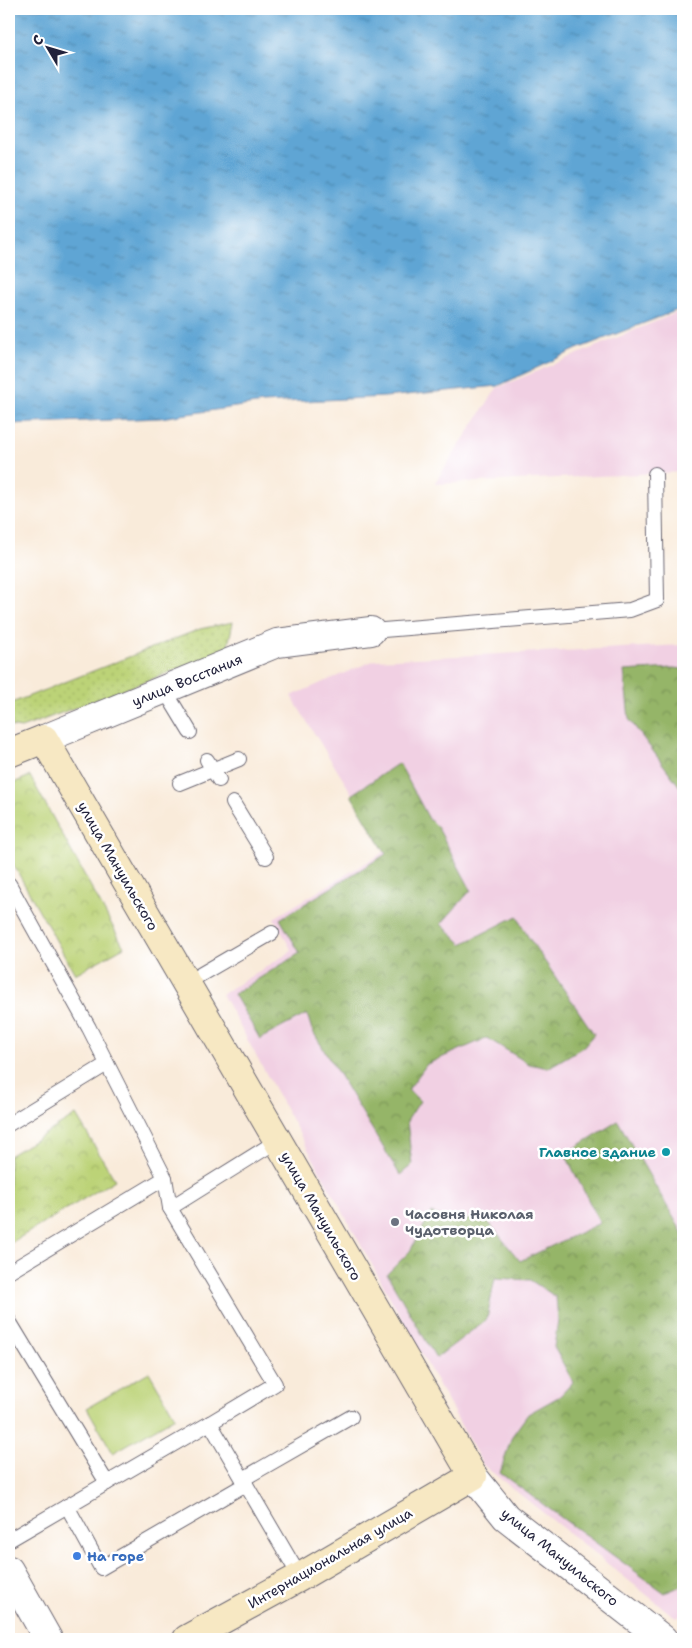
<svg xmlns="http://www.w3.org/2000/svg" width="692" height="1648" viewBox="0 0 692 1648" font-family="'Shantell Sans',sans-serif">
	<defs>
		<pattern id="grass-dots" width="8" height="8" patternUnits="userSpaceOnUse" patternTransform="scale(1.25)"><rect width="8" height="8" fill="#bcd377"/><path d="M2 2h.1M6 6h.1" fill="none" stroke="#a1b568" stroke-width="1.8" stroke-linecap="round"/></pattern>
		<pattern id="forest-crowns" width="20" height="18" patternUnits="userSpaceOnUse" patternTransform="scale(1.25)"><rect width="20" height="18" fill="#95b568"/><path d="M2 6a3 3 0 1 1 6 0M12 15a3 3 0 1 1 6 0" fill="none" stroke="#799357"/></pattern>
		<pattern id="park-crowns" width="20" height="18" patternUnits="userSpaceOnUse" patternTransform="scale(1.25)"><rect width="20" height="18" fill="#bcd377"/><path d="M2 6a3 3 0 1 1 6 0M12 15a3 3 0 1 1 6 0" fill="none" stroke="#a1b568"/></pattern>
		<pattern id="water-ripples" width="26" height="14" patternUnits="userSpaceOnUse" patternTransform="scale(1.25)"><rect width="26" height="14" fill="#5ea5d4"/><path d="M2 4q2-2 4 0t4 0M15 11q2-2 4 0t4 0" fill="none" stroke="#4d86ad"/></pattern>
	</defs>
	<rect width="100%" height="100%" fill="#fff"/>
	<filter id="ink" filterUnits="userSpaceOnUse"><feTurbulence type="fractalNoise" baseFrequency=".02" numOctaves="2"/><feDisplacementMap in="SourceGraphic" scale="10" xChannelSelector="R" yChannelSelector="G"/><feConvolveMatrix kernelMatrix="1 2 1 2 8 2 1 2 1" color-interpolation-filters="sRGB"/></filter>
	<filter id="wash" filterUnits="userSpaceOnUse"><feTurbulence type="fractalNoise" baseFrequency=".0096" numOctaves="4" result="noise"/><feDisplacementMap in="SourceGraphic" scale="20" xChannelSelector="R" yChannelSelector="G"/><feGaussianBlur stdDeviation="1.12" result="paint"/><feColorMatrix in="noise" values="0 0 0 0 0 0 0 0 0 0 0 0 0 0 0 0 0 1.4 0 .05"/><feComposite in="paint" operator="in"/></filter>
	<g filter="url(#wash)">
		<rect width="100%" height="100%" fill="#f9ebda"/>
		<g fill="#f1d0e3">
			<path d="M683 310V472L434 484 497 388Z"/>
			<path d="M683 645V1614L676 1618 483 1465 222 994 292 951 274 918 387 850 291 696 375 660Z"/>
		</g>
		<path fill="url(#grass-dots)" stroke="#6f7a59" d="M233 622 227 651 21 728 9 726V704L200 629Z"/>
		<g fill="url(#forest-crowns)" stroke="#5c6c52">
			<path d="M673 668 683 669V791L629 719 624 671Z"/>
			<path d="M399 763 429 819 438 828 471 890 441 924 462 944 517 916 527 935 594 1034 583 1047 548 1068 529 1064 487 1038 427 1064 408 1090 420 1101 407 1121 412 1165 400 1175 312 1030 307 1014 260 1039 234 994 300 953 280 919 386 854 351 795Z"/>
			<path d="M618 1121 683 1234V1585L665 1593 500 1473 512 1436 528 1414 560 1396 573 1382 554 1347 558 1320 556 1297 530 1280 495 1278 487 1319 436 1358 387 1274 410 1251 431 1213 460 1223 481 1213 520 1261 600 1223 565 1154Z"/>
		</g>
		<g fill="url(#park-crowns)" stroke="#6f7a59">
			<path d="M30 776 124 947 75 974 9 857V785Z"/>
			<path d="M76 1115 115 1180 9 1244V1156Z"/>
		</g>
		<path fill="#bcd377" stroke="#6f7a59" d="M149 1372 175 1417 113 1453 87 1408Z"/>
		<path fill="url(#water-ripples)" stroke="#406488" d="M9 9H683V308L577 349 498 386 385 397 263 403 160 418 9 424Z"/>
	</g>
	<g filter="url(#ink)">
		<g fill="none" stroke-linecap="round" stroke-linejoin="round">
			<defs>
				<g id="lane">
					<path d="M371 631 630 610 657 600 655 474"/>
					<path d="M164 689 190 732"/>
					<path d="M207 760 219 780"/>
					<path d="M180 783 239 759"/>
					<path d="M233 803 266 857"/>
					<path d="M9 884 89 1028 165 1178 170 1208 275 1384 210 1423 9 1540"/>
					<path d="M186 983 272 933"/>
					<path d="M9 1124 107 1064"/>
					<path d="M170 1208 277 1141"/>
					<path d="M9 1272 165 1178"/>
					<path d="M9 1321 107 1483"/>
					<path d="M210 1423 300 1577"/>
					<path d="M243 1479 351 1417"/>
					<path d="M67 1506 101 1568 246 1484"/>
				</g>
				<g id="street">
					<path d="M44 739 277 643 371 631"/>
					<path d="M473 1476 506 1517 663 1639"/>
					<path d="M9 1570 48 1639"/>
				</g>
				<path id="secondary" d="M9 753 44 739 473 1476 300 1577 187 1639"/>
			</defs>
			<use href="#lane" stroke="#6d6873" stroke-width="16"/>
			<use href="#street" stroke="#6d6873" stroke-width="30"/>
			<use href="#secondary" stroke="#6d6873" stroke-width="30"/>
			<use href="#lane" stroke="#fff" stroke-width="14"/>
			<use href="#street" stroke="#fff" stroke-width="28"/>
			<use href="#secondary" stroke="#f7e8c3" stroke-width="28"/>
		</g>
	</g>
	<circle fill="#0f9aa8" stroke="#fff" stroke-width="2" cx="666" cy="1152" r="5"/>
	<circle fill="#6b7280" stroke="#fff" stroke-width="2" cx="395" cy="1222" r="5"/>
	<circle fill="#3f7fe0" stroke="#fff" stroke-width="2" cx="77" cy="1556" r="5"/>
	<g text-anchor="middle" stroke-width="5" stroke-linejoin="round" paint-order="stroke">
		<g font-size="14" fill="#22223b" stroke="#fff">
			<text transform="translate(187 680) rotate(-22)" y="5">улица Восстания</text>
			<text transform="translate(118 866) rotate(60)" y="5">улица Мануильского</text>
			<text transform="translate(321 1216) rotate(60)" y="5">улица Мануильского</text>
			<text transform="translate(560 1557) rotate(39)" y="5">улица Мануильского</text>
			<text transform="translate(330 1558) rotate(-30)" y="5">Интернациональная улица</text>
		</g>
		<g font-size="14" font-weight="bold" fill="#0d838f" stroke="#fff" text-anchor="end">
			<text x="656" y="1157">Главное здание</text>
		</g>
		<g font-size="14" font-weight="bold" fill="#5b616d" stroke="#fff" text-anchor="start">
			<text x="405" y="1219">Часовня Николая<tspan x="405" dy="16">Чудотворца</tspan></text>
		</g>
		<g font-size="14" font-weight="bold" fill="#366cbe" stroke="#fff" text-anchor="start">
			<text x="87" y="1561">На горе</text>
		</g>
	</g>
	<rect width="692" height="1648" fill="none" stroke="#fff" stroke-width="30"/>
	<g transform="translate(48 48) rotate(308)" stroke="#ffffff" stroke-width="4" paint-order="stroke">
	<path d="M0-4L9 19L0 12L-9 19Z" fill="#22223b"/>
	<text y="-8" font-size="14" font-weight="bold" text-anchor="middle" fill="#22223b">С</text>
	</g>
</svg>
